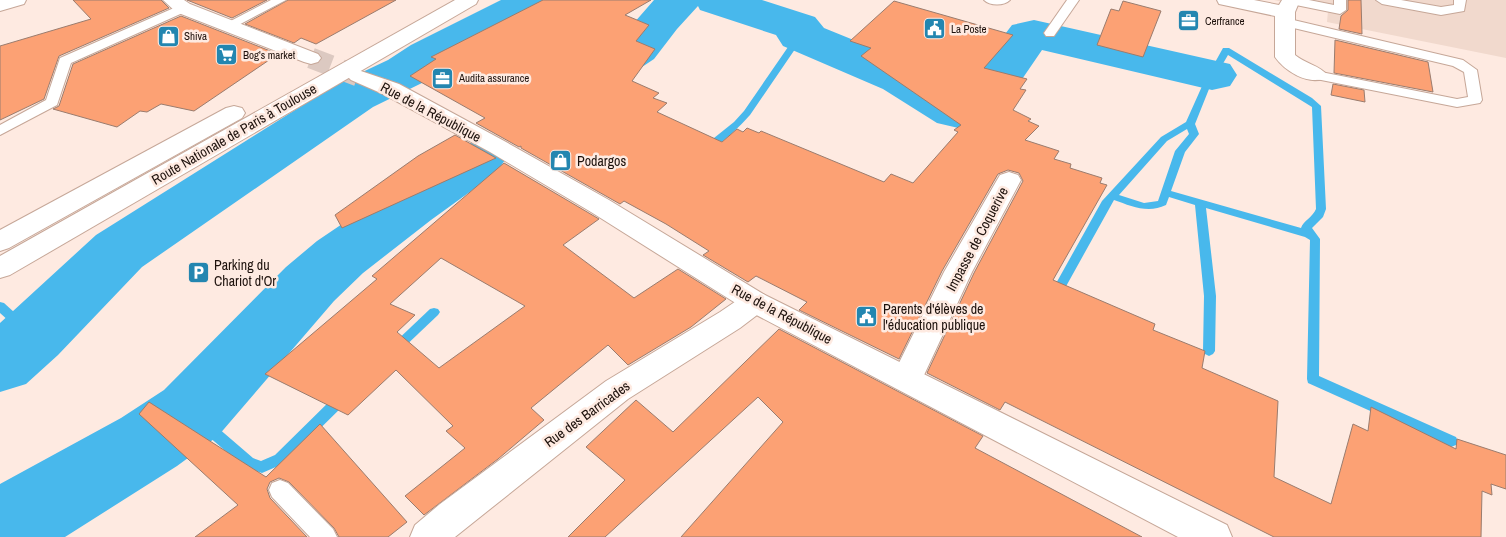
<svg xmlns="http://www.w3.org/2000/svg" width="1506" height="537" viewBox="0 0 1506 537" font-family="'Archivo Narrow',sans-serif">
	<rect width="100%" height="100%" fill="#feeae1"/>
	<path fill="#f1d9cd" d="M1274 0H1506V58L1327 22 1328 11Z"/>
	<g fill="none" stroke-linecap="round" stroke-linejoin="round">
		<g fill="#48b8ec" fill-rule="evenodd">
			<path d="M797 34 804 36 750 115C742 124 715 152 704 150L702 148 704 146 734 122 744 111Z"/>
			<path d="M1223 48H1229L1312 98 1321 106 1326 209 1323 217 1312 228 1320 239 1319 376 1456 437 1458 441 1456 445 1451 447 1446 445 1308 383 1307 379 1310 240 1305 237 1206 208 1216 296 1215 351 1213 354 1209 356 1205 354 1203 351 1204 296 1195 205 1169 197 1166 205C1148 214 1131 206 1114 200L1059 299H1051L1049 296 1102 201 1161 137 1186 122 1203 84ZM1228 55 1312 107 1316 209C1313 217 1303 221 1301 228L1171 191 1185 152 1199 134 1195 124 1211 84ZM1187 129 1189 134 1175 151 1158 201 1144 203 1119 195 1167 141Z"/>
			<path d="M0 302 4 303 37 333 39 336 37 339H29L0 313Z"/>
			<path d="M434 308 438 309 440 312 438 315 399 352H391L389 349 391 346 430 309Z"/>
			<path d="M343 392 348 393 349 397 348 401 285 463 262 473 244 467 186 417 184 413 186 409 191 408 196 409 253 458 261 461 275 455 338 393Z"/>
		</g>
		<g fill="#48b8ec" fill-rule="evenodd">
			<path d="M501 0H558L552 10 445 65 424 82 373 107 142 267 58 355 26 384 0 392V323L96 235 335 85 388 60 411 45Z"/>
			<path d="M654 0H762L815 17 824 28 920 67 961 92 1012 25 1034 20 1230 64 1237 75 1230 86 1212 90 1042 50 992 123 967 130 937 123 883 89 783 46 776 35 700 10 698 6 677 29 654 59 585 105 566 110 547 105 540 94 547 83 620 39Z"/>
			<path d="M476 142 496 147 505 160 496 173 431 220 363 273 334 301 218 436 177 466 65 537H0V484L121 418 164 390 286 267 317 241 456 147Z"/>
		</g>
	</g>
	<g fill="#fca174" stroke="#9a7c6e" fill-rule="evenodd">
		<path d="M73 0H161L169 8 59 56 44 99 0 120V46L91 19Z"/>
		<path d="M187 0H267L232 18Z"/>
		<path d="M288 0H396L316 44 301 38 294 43 245 24Z"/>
		<path d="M543 0H651L625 15 649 25 636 41 655 49 632 81 659 93 653 98 667 103 657 112 722 142 737 129 743 132 747 128 759 133 761 131 884 182 891 174 913 183 958 132 954 130 961 125 861 56 871 48 850 41 894 1 1013 35 984 68 1027 79 1020 89 1026 90 1013 110 1031 119 1028 121 1039 126 1025 140 1059 151 1054 159 1071 164 1070 168 1102 178 1100 183 1107 185 1053 280 1155 324 1153 330 1205 351 1202 368 1278 401 1274 477 1331 504 1353 424 1368 431 1371 407 1456 449 1457 439 1506 455V489L1491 484 1492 495 1482 491 1481 537H1274L1005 402 1000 410 927 373 974 273 1023 181 1019 173 1008 170 998 174 942 271 899 359 799 310 807 302 756 276 748 282 703 255 709 251 666 224 624 201 620 204 521 148V146L519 147 476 123 485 118 410 76 436 59 431 57Z"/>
		<path d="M1348 0H1361L1362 34 1339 29 1341 16 1348 10Z"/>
		<path d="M1123 1 1161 11 1143 57 1097 45 1111 9 1119 11Z"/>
		<path d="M181 16 278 54 194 111 161 104 147 112 140 111 117 127 53 109 59 106 73 64Z"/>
		<path d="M1335 40 1428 62 1433 92 1334 73Z"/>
		<path d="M1333 84 1364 90 1365 102 1331 95Z"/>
		<path d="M455 135 496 158 342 228 335 215 418 156Z"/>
		<path d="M504 163 599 219 563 245 634 298 678 269 726 299 691 327 628 365 608 345 531 408 544 420 498 459 424 515 405 496 465 448 446 431 453 426 396 370 348 415 265 374 377 279 372 276ZM441 258 525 306 439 368 397 332 415 315 390 304Z"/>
		<path d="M779 329 983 436 975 448 1142 537H681L783 422 758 397 605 537H568L625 480 586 447 636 400 673 432Z"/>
		<path d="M149 402 266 477 320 424 407 522 388 537H339L334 528 289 482 279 478 270 482 267 489 270 498 307 537H195L238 505 139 414Z"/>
	</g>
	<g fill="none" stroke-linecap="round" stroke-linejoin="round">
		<path stroke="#dcc9c1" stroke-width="21" stroke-dasharray="21 11" stroke-linecap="butt" d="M311 58 358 76"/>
		<defs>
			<g id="service">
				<path d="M271 0H286L231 29H223L221 26Z"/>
				<path d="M984 0H1010C1004 6 990 6 984 0Z"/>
				<path d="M1067 0H1079L1054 36H1046L1044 33Z"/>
				<path d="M1285 0H1309L1334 5V0H1346V10L1340 14 1291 4Z"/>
				<path d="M1376 0H1401L1441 7 1454 5V0H1466L1464 11 1441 15 1382 4Z"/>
				<path d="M183 4 187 5 189 8 187 11 71 63 57 105 0 135V125L46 100 60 58Z"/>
				<path d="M1285 18 1463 60 1477 70 1482 100 1480 103 1457 107 1311 78 1309 75 1311 72 1316 71 1457 99 1468 97 1464 72 1453 66 1281 25 1279 22 1281 19Z"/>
				<path d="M280 480 288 483 333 529 337 537H310L272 497 269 490 272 483Z"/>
			</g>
			<g id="minor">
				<path d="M0 0H26L24 4 0 11Z"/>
				<path d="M1217 0H1254L1279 5 1282 0H1300L1295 12V55C1304 63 1321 66 1327 75L1323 79C1306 84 1285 71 1275 57V16L1219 4Z"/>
				<path d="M1009 172 1018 175 1021 180 972 272 918 388 907 391 896 388 891 379 944 272 997 180 1000 175Z"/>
				<path d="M755 291 765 295 769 302 765 309 740 328 628 399 455 537H410L415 525 440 504 606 381 720 312 745 295Z"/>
			</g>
			<g id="tertiary">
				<path d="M163 0H184L190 4 318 54 321 58 318 62 311 64 304 62 176 12Z"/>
				<path d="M358 70 399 84 506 142 609 200 765 295 1227 525 1232 537H1178L745 309 591 212 490 152 383 94 351 80 347 76 351 72Z"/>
			</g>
			<g id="primary">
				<path d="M455 0H478L476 4 10 275 0 278V256Z"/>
				<path d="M234 106 242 108 245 113 242 118 9 248 0 251V230L226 108Z"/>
			</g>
		</defs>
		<use href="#service" stroke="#c6a798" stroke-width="2"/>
		<use href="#minor" stroke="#c6a798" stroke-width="2"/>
		<use href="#tertiary" stroke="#c6a798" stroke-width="2"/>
		<use href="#primary" stroke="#c6a798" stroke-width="2"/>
		<use href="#service" fill="#fff" fill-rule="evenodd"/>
		<use href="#minor" fill="#fff" fill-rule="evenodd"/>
		<use href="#tertiary" fill="#fff" fill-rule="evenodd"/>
		<use href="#primary" fill="#fff" fill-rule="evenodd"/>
	</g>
	<defs>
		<symbol id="office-square" viewBox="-11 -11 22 22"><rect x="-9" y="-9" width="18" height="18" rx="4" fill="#2386b0" stroke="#feeae1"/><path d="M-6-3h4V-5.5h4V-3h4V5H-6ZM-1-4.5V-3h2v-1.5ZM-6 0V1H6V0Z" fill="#fff"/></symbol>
		<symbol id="civic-square" viewBox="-11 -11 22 22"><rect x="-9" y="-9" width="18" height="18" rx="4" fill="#2386b0" stroke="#feeae1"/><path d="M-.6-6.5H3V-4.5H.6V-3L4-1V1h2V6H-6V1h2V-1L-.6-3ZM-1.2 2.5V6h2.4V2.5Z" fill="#fff"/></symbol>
		<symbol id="shop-square" viewBox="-11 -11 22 22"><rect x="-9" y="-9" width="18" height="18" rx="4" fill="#2386b0" stroke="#feeae1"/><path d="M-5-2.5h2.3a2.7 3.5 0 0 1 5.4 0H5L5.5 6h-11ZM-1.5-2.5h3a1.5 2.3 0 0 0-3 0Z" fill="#fff"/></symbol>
		<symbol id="supermarket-square" viewBox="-11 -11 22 22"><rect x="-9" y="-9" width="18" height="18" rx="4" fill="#2386b0" stroke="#feeae1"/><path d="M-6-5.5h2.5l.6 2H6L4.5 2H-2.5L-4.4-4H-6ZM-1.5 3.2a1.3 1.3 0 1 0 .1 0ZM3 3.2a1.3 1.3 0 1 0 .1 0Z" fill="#fff"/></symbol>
		<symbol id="parking-square" viewBox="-11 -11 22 22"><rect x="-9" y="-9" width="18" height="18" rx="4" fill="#2386b0" stroke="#feeae1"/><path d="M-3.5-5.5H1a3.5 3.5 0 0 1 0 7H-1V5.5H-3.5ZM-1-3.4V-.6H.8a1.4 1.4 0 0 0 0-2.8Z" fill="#fff"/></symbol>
	</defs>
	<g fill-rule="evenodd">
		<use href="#office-square" x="1176" y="8" width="25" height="25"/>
		<use href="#civic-square" x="922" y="16" width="25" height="25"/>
		<use href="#shop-square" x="156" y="24" width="25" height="25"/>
		<use href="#supermarket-square" x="214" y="42" width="25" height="25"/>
		<use href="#office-square" x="430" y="66" width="25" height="25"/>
		<use href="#shop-square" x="548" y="148" width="25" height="25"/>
		<use href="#parking-square" x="186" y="260" width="25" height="25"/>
		<use href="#civic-square" x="854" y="304" width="25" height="25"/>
	</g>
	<g text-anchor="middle" stroke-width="5" stroke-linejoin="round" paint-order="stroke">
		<g font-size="11" fill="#1d110c" stroke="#feeae1" text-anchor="start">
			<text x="1205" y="25">Cerfrance</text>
			<text x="951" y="33">La Poste</text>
			<text x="184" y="40">Shiva</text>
			<text x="243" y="59">Bog's market</text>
			<text x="459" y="82">Audita assurance</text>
		</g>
		<g font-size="14" fill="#1d110c" stroke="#feeae1">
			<text transform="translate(431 112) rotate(28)" y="5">Rue de la République</text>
			<text transform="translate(234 134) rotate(-30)" y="5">Route Nationale de Paris à Toulouse</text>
			<text transform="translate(977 239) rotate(-62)" y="5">Impasse de Coquerive</text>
			<text transform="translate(782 314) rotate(28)" y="5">Rue de la République</text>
			<text transform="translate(587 414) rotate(-36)" y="5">Rue des Barricades</text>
		</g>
		<g font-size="14" fill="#1d110c" stroke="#feeae1" text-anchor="start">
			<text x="577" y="166">Podargos</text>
			<text x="214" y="270">Parking du<tspan x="214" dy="16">Chariot d'Or</tspan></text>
			<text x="883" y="314">Parents d'élèves de<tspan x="883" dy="16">l'éducation publique</tspan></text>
		</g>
	</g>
</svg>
